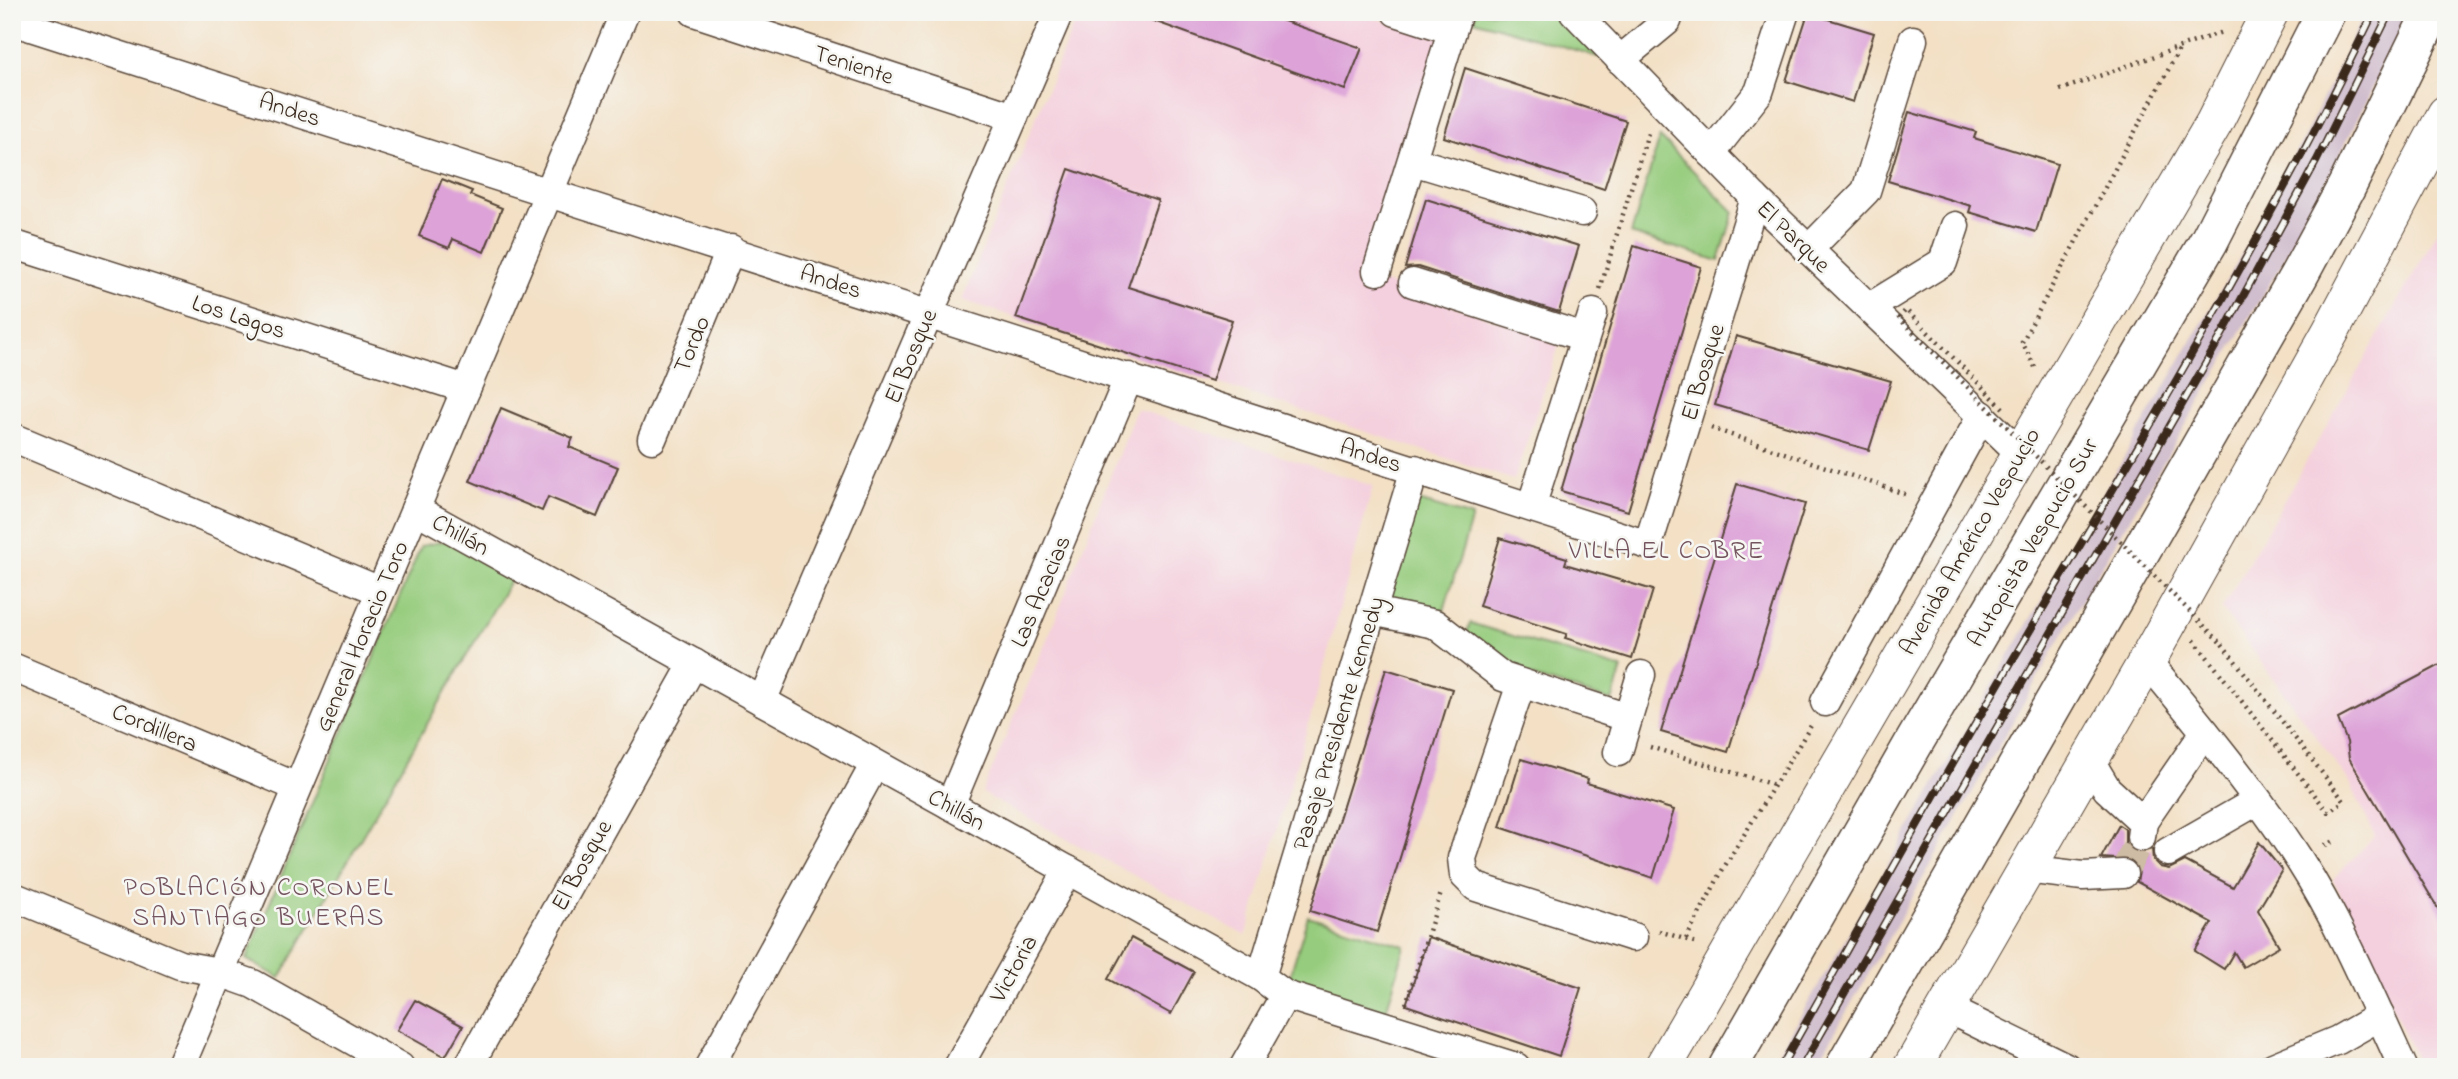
<svg xmlns="http://www.w3.org/2000/svg" width="2458" height="1079" viewBox="0 0 2458 1079" font-family="'Indie Flower',sans-serif">
	<rect width="100%" height="100%" fill="#f6f6f2"/>
	<filter id="ink" filterUnits="userSpaceOnUse"><feTurbulence type="fractalNoise" baseFrequency=".0143" numOctaves="2"/><feDisplacementMap in="SourceGraphic" scale="14" xChannelSelector="R" yChannelSelector="G"/><feConvolveMatrix kernelMatrix="1 2 1 2 8 2 1 2 1" color-interpolation-filters="sRGB"/></filter>
	<filter id="wash" filterUnits="userSpaceOnUse"><feTurbulence type="fractalNoise" baseFrequency=".00686" numOctaves="4" result="noise"/><feDisplacementMap in="SourceGraphic" scale="28" xChannelSelector="R" yChannelSelector="G"/><feGaussianBlur stdDeviation="1.57" result="paint"/><feColorMatrix in="noise" values="0 0 0 0 0 0 0 0 0 0 0 0 0 0 0 0 0 1.4 0 .05"/><feComposite in="paint" operator="in"/></filter>
	<g filter="url(#wash)">
		<rect width="100%" height="100%" fill="#f3e0c5"/>
		<g fill="#f4cfdd">
			<path d="M1079 12H1354L1444 39 1364 276 1560 342 1514 480 962 300Z"/>
			<path d="M2446 217V1067H2420L2333 879 2375 836 2350 783 2222 609Z"/>
			<path d="M1136 409 1373 486 1313 708 1246 936 982 793 1054 623Z"/>
		</g>
		<path fill="#d0bdcd" d="M2365 12H2410L2332 171 2282 263 2096 576 1815 1067H1771L2243 252 2301 144Z"/>
		<g fill="#96cc7d" stroke="#687b4e" stroke-width="2">
			<path d="M1476 12H1559L1602 58 1474 20Z"/>
			<path d="M1660 137 1734 212 1719 261 1631 234Z"/>
			<path d="M1415 500 1472 517 1442 617 1385 601Z"/>
			<path d="M448 540 511 579 280 978 246 959 421 546Z"/>
			<path d="M1470 623 1622 669 1612 701 1507 669 1466 635Z"/>
			<path d="M1308 916 1405 946 1386 1011 1288 982Z"/>
		</g>
		<g id="blocks">
			<g fill="#dda3d8">
				<path d="M1137 12H1258L1362 48 1345 90 1137 15Z"/>
				<path d="M1808 13 1874 33 1853 102 1786 81Z"/>
				<path d="M1465 68 1626 121 1604 189 1444 137Z"/>
				<path d="M1909 112 1976 132 1974 138 2057 164 2036 232 1969 212 1971 206 1888 181Z"/>
				<path d="M1069 169 1158 200 1128 287 1232 320 1212 381 1016 318Z"/>
				<path d="M442 179 472 191 470 195 502 208 484 252 453 239 449 248 419 236Z"/>
				<path d="M1426 199 1579 246 1559 312 1418 267 1405 268Z"/>
				<path d="M1634 246 1701 267 1628 511 1561 491Z"/>
				<path d="M1736 336 1891 381 1869 450 1715 405Z"/>
				<path d="M501 408 573 438 569 447 618 467 597 517 548 497 542 511 470 481Z"/>
				<path d="M1737 484 1805 504 1728 752 1661 732Z"/>
				<path d="M1500 538 1567 558 1565 564 1653 590 1632 659 1565 638 1567 634 1479 606Z"/>
				<path d="M2446 662V922L2349 758 2347 742 2338 719Z"/>
				<path d="M1386 669 1452 689 1377 932 1310 911Z"/>
				<path d="M1521 759 1588 779 1587 783 1674 810 1653 878 1500 827Z"/>
				<path d="M2119 825 2125 829V843L2130 850 2139 853 2152 849 2153 860 2160 867 2169 869 2185 861 2233 887 2259 842 2282 870 2258 910 2279 946 2243 967 2234 952 2224 969 2195 951 2212 923 2137 882 2139 872 2131 860 2101 858Z"/>
				<path d="M1428 937 1581 988 1559 1056 1406 1005Z"/>
				<path d="M1131 938 1194 972 1171 1014 1108 979Z"/>
				<path d="M415 1000 463 1026 445 1057 397 1030Z"/>
			</g>
		</g>
	</g>
	<g filter="url(#ink)">
		<use href="#blocks" fill-opacity="0" stroke="#574537" stroke-width="2"/>
		<g fill="none" stroke-linecap="round" stroke-linejoin="round">
			<path stroke="#cebca4" stroke-width="28" stroke-dasharray="28 14" stroke-linecap="butt" d="M2123 874 2141 837"/>
			<defs>
				<g id="minor">
					<path d="M694 12 1014 117"/>
					<path d="M1396 12 1452 30"/>
					<path d="M1574 12 1755 198 2020 453"/>
					<path d="M12 21 1648 545 1755 198"/>
					<path d="M1620 60 1667 21 1670 12"/>
					<path d="M1711 153 1759 92 1785 12"/>
					<path d="M1413 161 1582 212"/>
					<path d="M12 244 466 389"/>
					<path d="M1808 250 1866 191 1913 40"/>
					<path d="M1377 271 1458 12"/>
					<path d="M1413 283 1584 337"/>
					<path d="M1870 307 1943 262 1955 226"/>
					<path d="M12 437 380 591"/>
					<path d="M652 439 731 249"/>
					<path d="M1531 507 1593 313"/>
					<path d="M415 509 1261 977 1285 995 1516 1067"/>
					<path d="M1372 611 1435 624 1503 677 1628 718"/>
					<path d="M2147 661C2200 725 2255 791 2300 861 2341 925 2371 998 2403 1067"/>
					<path d="M12 667 297 787"/>
					<path d="M1521 684 1462 858 1464 875 1476 887 1633 937"/>
					<path d="M762 701 1059 12"/>
					<path d="M1825 702 1982 415"/>
					<path d="M1618 752 1641 675"/>
					<path d="M2089 759 2107 789 2143 822 2141 837"/>
					<path d="M950 805 1129 377"/>
					<path d="M2143 822 2205 732"/>
					<path d="M2168 852 2257 801"/>
					<path d="M2025 869 2083 876 2123 874"/>
					<path d="M12 896 180 965 219 972 253 984 400 1067"/>
					<path d="M1261 977 1415 469"/>
					<path d="M1946 1008 2066 1067"/>
					<path d="M180 1067 625 12"/>
					<path d="M468 1067 694 663"/>
					<path d="M709 1067 875 764"/>
					<path d="M958 1067 1068 870"/>
					<path d="M1244 1067 1285 995"/>
					<path d="M2273 1067 2338 1040 2380 1016"/>
				</g>
				<g id="major">
					<path d="M1663 1067 2214 123 2270 12"/>
					<path d="M1912 1067 2147 661 2331 331 2446 114"/>
				</g>
				<g id="highway">
					<path d="M1728 1067 1915 741 2209 241 2326 12"/>
					<path d="M1845 1067 2299 275 2347 186 2432 12"/>
				</g>
			</defs>
			<use href="#minor" stroke="#574537" stroke-width="31"/>
			<use href="#major" stroke="#574537" stroke-width="39"/>
			<use href="#highway" stroke="#574537" stroke-width="41"/>
			<g stroke="#574537" stroke-width="4.5" stroke-dasharray="2 5" stroke-linecap="butt">
				<path d="M2060 90 2222 32"/>
				<path d="M1600 289 1649 130"/>
				<path d="M2035 367 2022 342 2181 46"/>
				<path d="M1711 428 1908 495"/>
				<path d="M2194 640 2328 812 2344 801 2222 644"/>
				<path d="M1650 747 1774 785"/>
				<path d="M2325 846 2336 840"/>
				<path d="M1659 931 1697 943"/>
				<path d="M1686 939 1723 869 1812 724"/>
				<path d="M1406 1004 1441 893"/>
			</g>
			<use href="#minor" stroke="#fff" stroke-width="28"/>
			<use href="#major" stroke="#fff" stroke-width="37"/>
			<use href="#highway" stroke="#fff" stroke-width="38"/>
			<defs>
				<g id="rail">
					<path d="M1781 1067C1845 953 1908 840 1973 728 2110 491 2255 259 2374 12"/>
					<path d="M1802 1067 2223 333 2317 160 2390 12"/>
				</g>
			</defs>
			<use href="#rail" stroke="#3b2a1e" stroke-width="8"/>
			<use href="#rail" stroke="#f6f6f2" stroke-width="5" stroke-dasharray="16" stroke-linecap="butt"/>
			<path stroke="#574537" stroke-width="4.5" stroke-dasharray="2 5" stroke-linecap="butt" d="M2003 408 1906 310 1899 318 2222 644"/>
		</g>
	</g>
	<g text-anchor="middle" stroke-width="5" stroke-linejoin="round" paint-order="stroke">
		<g font-size="24" fill="#3b2a1e" stroke="#f6f6f2">
			<text transform="translate(854 64) rotate(18)" y="8">Teniente</text>
			<text transform="translate(290 109) rotate(18)" y="8">Andes</text>
			<text transform="translate(1794 236) rotate(44)" y="8">El Parque</text>
			<text transform="translate(831 281) rotate(18)" y="8">Andes</text>
			<text transform="translate(239 316) rotate(18)" y="8">Los Lagos</text>
			<text transform="translate(691 344) rotate(-67)" y="8">Tordo</text>
			<text transform="translate(910 356) rotate(-67)" y="8">El Bosque</text>
			<text transform="translate(1702 372) rotate(-73)" y="8">El Bosque</text>
			<text transform="translate(1371 455) rotate(18)" y="8">Andes</text>
			<text transform="translate(461 534) rotate(29)" y="8">Chillán</text>
			<text transform="translate(1969 541) rotate(-60)" y="8">Avenida Américo Vespucio</text>
			<text transform="translate(2032 542) rotate(-60)" y="8">Autopista Vespucio Sur</text>
			<text transform="translate(1040 591) rotate(-67)" y="8">Las Acacias</text>
			<text transform="translate(361 636) rotate(-67)" y="8">General Horacio Toro</text>
			<text transform="translate(1338 723) rotate(-73)" y="8">Pasaje Presidente Kennedy</text>
			<text transform="translate(155 727) rotate(23)" y="8">Cordillera</text>
			<text transform="translate(957 809) rotate(29)" y="8">Chillán</text>
			<text transform="translate(581 865) rotate(-61)" y="8">El Bosque</text>
			<text transform="translate(1013 968) rotate(-61)" y="8">Victoria</text>
		</g>
		<g font-size="26" letter-spacing="2" fill="#74545f" stroke="#f6f6f2">
			<text x="1667" y="558">VILLA EL COBRE</text>
			<text x="259" y="895">POBLACIÓN CORONEL<tspan x="259" dy="30">SANTIAGO BUERAS</tspan></text>
		</g>
	</g>
	<rect width="2458" height="1079" fill="none" stroke="#f6f6f2" stroke-width="42"/>
</svg>
